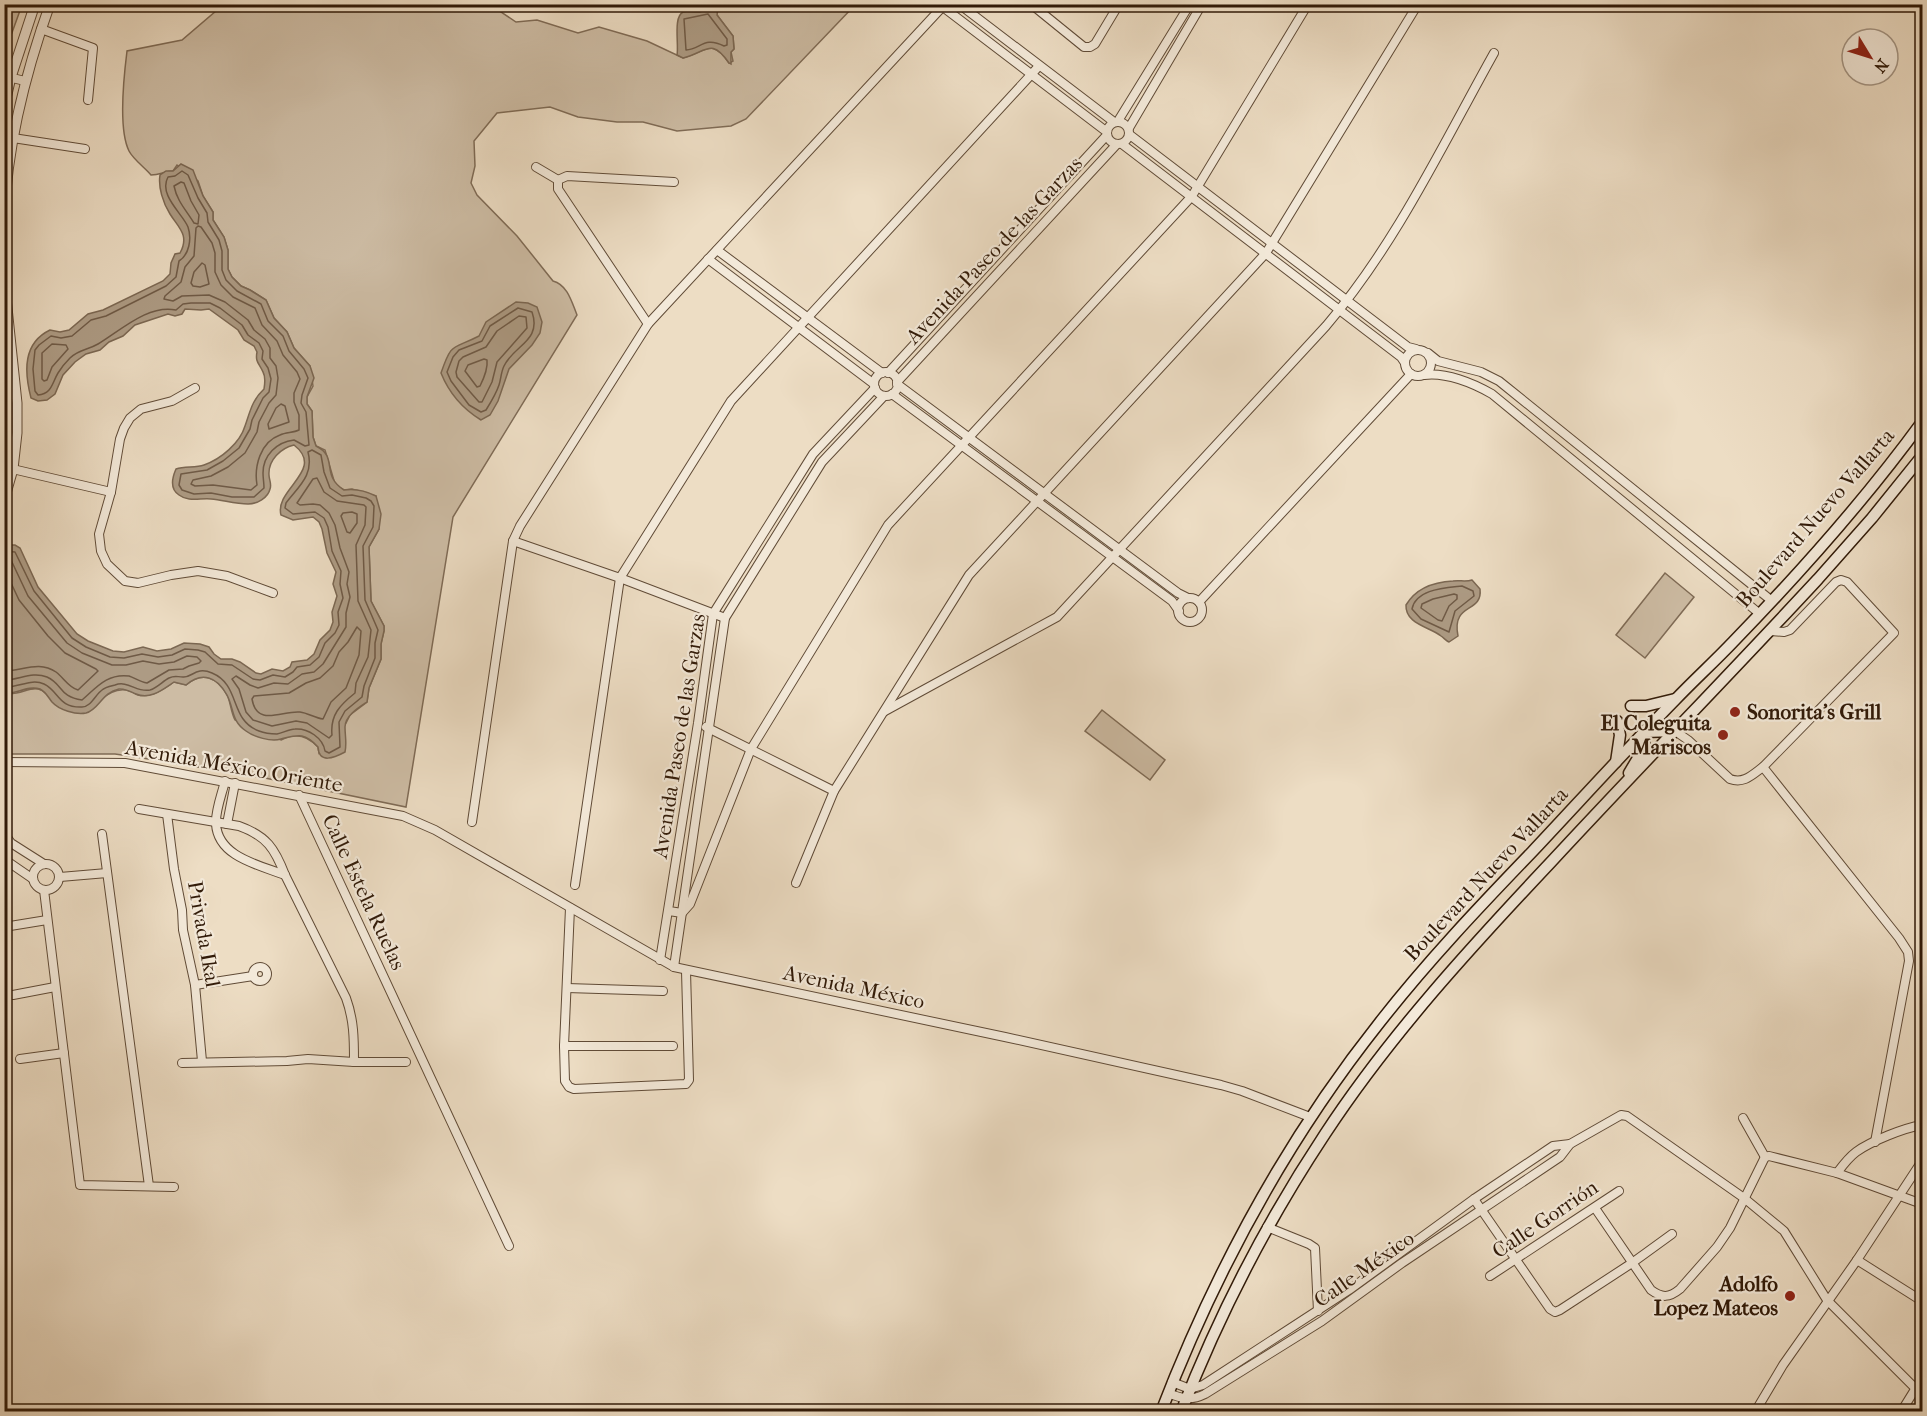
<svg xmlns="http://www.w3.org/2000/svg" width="1927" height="1416" viewBox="0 0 1927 1416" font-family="'IM FELL French Canon',serif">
	<rect width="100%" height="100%" fill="#edddc4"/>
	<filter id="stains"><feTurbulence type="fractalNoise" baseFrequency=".00333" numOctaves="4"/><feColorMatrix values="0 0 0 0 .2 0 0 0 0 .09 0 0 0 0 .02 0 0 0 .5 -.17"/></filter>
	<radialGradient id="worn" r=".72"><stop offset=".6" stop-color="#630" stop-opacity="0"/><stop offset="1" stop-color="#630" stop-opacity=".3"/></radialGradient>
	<g fill="#cdbca4" stroke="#7f6b56" stroke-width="1.5">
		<path d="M5 4 22 5 5 52 4 5Z"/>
		<path d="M489 4 516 22 537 20 578 33 599 27 647 41 683 58C706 52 711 37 729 63L733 61 731 52 734 49 733 36 717 15 718 7 714 5H855L746 119 731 126 677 131 643 122H617L578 117 550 107 497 113 474 141 475 166 471 183 477 195 517 236 553 281C568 285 572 303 577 315L453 517 406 807 265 778 136 757 115 754H5L4 693C25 698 36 675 53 702L99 701C108 693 118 687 130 691 133 692 135 694 138 695 151 698 164 689 174 682L186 685C203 670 219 678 228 697 231 705 231 712 235 720L281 740C295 732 307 735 318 747L319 753 345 725 350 715 367 702 369 688 381 659V644L384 631V626L371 601 369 547 379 529 376 496 352 489 344 490 335 484 325 450 316 446 313 437 312 411 307 404V397L313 386 310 366 294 348 287 332 274 318 266 300 250 290 241 286 232 277 228 269V250L224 237 213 220V212L203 196 198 181 177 165 173 171C165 171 160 175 151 175 145 168 133 159 129 151 118 129 124 75 127 51L182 40 223 5Z"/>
		<path d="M1665 573 1694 597 1645 658 1616 635Z"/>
		<path d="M1102 710 1165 760 1150 780 1085 731Z"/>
	</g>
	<g fill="#ad9b84" stroke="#7b6752" stroke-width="1.5">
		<path d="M710 4 718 7 717 15 733 36 734 49 731 52V64L729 63C711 37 707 52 683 58L677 55C679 44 673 17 683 12 688 10 697 14 702 11 705 9 707 6 710 4Z"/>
		<path d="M181 164 193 170 203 196 213 212V220L224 237 228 250V269L232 277 241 286 250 290 266 300 274 318 287 332 294 348 310 366 314 378 307 397V404L312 411 313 437 316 446C339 457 320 475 344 490 356 488 366 491 376 496L381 514 379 529 369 547 371 601 384 626V631L381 644V659L369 688 367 702C358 708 345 716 345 727 345 736 347 743 345 752 334 758 319 764 318 747 304 732 298 735 281 739 271 742 254 737 246 731 231 721 234 708 227 695 217 677 202 671 186 685L174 682C162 690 150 700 136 694 131 692 125 688 119 689 102 692 99 710 86 713 76 715 59 710 52 702 48 697 46 692 40 689 27 685 16 695 5 693L4 548 7 545H15L20 548 38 587 77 634 88 641 113 651 124 652 143 647 157 651 171 649 184 643 200 644 209 647 214 654 221 659H232L240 662 256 673 261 674 272 669 283 671 290 667 292 662 307 660 314 654 320 640 330 630 333 622 332 612 337 596 333 584 336 572 327 553 322 529 319 522 313 517 293 520 281 515C274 489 326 470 294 445 281 448 268 460 269 475 269 480 272 484 270 489 268 498 257 504 248 504 235 504 223 500 211 499 200 498 188 502 179 495 170 489 172 478 176 469 185 466 195 468 204 465 221 459 240 443 245 426 250 412 252 400 264 389 265 383 266 377 263 372 259 363 255 362 257 352L254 346 244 340 238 330 209 309 201 310 185 309 182 314 175 316 168 314 135 325 123 336 109 342 100 350 86 354 75 362 63 375 55 394 47 400 38 401 31 398C24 371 23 343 50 330L60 332 69 330 88 314 103 310 163 281 170 274 171 263 175 254 180 253C190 235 178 227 170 214 163 203 158 187 160 175L166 171H173Z"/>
		<path d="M516 302 528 303 537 307 542 322 540 333 532 345 509 369 498 401 490 415 481 420C463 409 449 393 441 373 452 341 452 350 479 336L486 322Z"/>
		<path d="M1472 580 1480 589C1483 614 1451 602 1458 636L1449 642C1446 641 1444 638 1441 636 1430 627 1405 624 1406 605 1416 588 1434 582 1453 581 1459 580 1466 582 1472 580Z"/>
	</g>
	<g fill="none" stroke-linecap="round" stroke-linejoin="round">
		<g stroke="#6f5a46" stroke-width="1.5">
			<path d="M708 14 727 39V45L724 46C704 36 701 49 686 50L684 19Z"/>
			<path d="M182 171 188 175 198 198 207 213 208 222 219 240 222 251V270L226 280 237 291 261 304 268 321 283 336 289 351 304 369 308 378 302 395 301 403 306 412 309 445 305 446 294 440C277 442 263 455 263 473 263 478 264 483 264 488L254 497H232L211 493 194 494 182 490 179 485 181 474 207 470 223 461 239 448 250 429 252 420 263 398 269 392 271 379 268 368 262 359 263 351 259 343 248 335 242 325 220 308 210 303H191L183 304 176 310C148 304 120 331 98 344 88 350 79 349 70 358 66 362 61 368 58 373 52 383 52 394 38 395L35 391 33 369 35 350 39 345 51 336 61 338 72 336 91 320 106 316 166 286 176 277 179 261C189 255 192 239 188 227 183 214 158 195 168 177L175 176Z"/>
			<path d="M181 182 184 183 191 201 199 215 198 224 194 223C186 210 177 201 174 186Z"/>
			<path d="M198 226 201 227 212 243 215 253V272L221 285 233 297 255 308 262 325 277 341 283 355 297 372 300 379 294 393V402L299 415V430C293 433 286 432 280 435 260 442 254 467 257 485L251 490 213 485 195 486 191 484 193 480 211 476 228 467 245 453 257 432 259 422 269 403 276 395 278 378 276 366 270 358V348L265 339 254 330 248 320 225 302 209 295 182 296 173 301 164 299 165 296 181 282 185 267 194 256 196 228Z"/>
			<path d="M202 263 205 265 209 284 200 287 193 286 191 283 194 272Z"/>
			<path d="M518 308 532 312C542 341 514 345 504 366 501 372 501 379 499 385 496 394 491 402 486 410L481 412 469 405 451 381 447 372 453 357 459 350 482 341 490 326Z"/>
			<path d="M519 316 526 317 527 328 497 362 492 382 482 402H479L457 377 456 372 459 361 463 357 486 347 497 331Z"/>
			<path d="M52 344 66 345 68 349 52 367 47 380 44 381 42 379V353Z"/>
			<path d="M484 359 487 360C488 368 484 378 480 386L477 387 465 371 468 365Z"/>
			<path d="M281 404 285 406 289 422 269 429 268 424 276 408Z"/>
			<path d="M317 478 324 492 337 501 364 505 366 507 365 525 356 545 358 601 371 630 368 657 356 683 355 693C340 705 330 715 332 735L329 738 307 723 296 721 272 726 253 720 246 712 239 689 232 679 236 676 250 685 258 688 274 683 288 684 302 674 314 672 323 664 346 627V613L350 597 347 584 349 572 340 548 335 525 329 513 320 505 313 504 300 505 297 503 313 479Z"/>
			<path d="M343 513 352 512 357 514V523L350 533 347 532 341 516Z"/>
			<path d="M4 551 15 552 34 591 72 638 86 647 110 657 124 658 142 654 158 657 172 655 185 649 198 650 205 652 218 664 232 665 253 679 260 680 273 675 285 677 293 672 297 667 310 665 319 657 325 643 335 633 339 625 338 612 343 598 340 584 341 571 332 551 328 527 324 518 315 512 293 514 285 508 286 503C299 486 314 475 308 452L312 450 321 455 324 472 330 488 342 496 352 495 366 498 371 501 374 506 373 527 363 546 365 600 378 630 375 643V658L364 686 362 697 345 711 339 722 340 747 329 753 325 751C323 738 308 728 295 729 289 729 283 733 277 734 272 734 264 733 259 731 229 720 241 685 212 673 196 666 192 678 183 677 177 677 175 675 169 678 163 681 157 688 150 690 137 693 128 680 115 685 111 686 105 687 102 690 95 695 91 707 82 707 58 708 59 691 44 684 31 678 18 688 4 687"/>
			<path d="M4 559 11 560 28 596 67 643 82 653 112 665H126L143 661 159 664 174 662 187 656 197 657 201 661 199 663 189 666 183 669 169 670 147 683C140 682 135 678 129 676 107 673 96 688 82 700 59 697 63 684 47 677 32 671 19 680 4 680"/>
			<path d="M4 568 19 600 48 636 65 653 96 669 98 671 78 690C68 687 64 678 56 672 39 660 22 671 4 671"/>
			<path d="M1462 586 1473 591 1474 596 1455 611 1449 632 1421 619 1412 609C1416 589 1445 588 1462 586Z"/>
			<path d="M1454 594 1457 595V599L1449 606 1442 621 1438 620 1421 608 1422 604 1433 599Z"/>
			<path d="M357 627 361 631 359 655 346 688 331 702 323 719C315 718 308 713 300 712 283 710 257 728 252 699L254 696 289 693 306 683 320 678 333 666 339 652 348 642Z"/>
		</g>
		<defs>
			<g id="minor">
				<path d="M959 4 1114 122"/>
				<path d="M1031 4 1084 47H1090L1095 44 1119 4"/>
				<path d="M943 7 1107 132"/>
				<path d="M41 29 93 48 88 100"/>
				<path d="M4 76 25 81"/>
				<path d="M1118 121 1190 4"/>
				<circle cx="1118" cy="133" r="11"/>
				<path d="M1129 128 1202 4"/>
				<path d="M1130 135 1408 347 1416 349"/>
				<path d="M13 138 85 149"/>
				<path d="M1122 144 1401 357 1405 363"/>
				<path d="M536 167 558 180"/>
				<path d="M558 180V189L648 324"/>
				<path d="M558 180 567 176 674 182"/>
				<path d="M717 250 882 373"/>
				<path d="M708 259 874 384"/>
				<circle cx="1418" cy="363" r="13"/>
				<path d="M1428 353 1438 361 1481 372 1499 381 1772 601"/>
				<circle cx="886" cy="384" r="12"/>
				<path d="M888 373 1107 135"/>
				<path d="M1424 375C1446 372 1473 383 1492 394L1760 614"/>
				<path d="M897 382 1117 144"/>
				<path d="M897 384 1178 593 1188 598"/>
				<path d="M195 388 172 401 141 409 130 418 124 428 120 439 111 492 99 534 101 551 107 564 125 581 138 583 171 575 198 571 227 576 273 593"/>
				<path d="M892 394 1172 601 1179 611"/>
				<path d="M4 467 111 492"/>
				<path d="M513 541 620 578 725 618"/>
				<circle cx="1190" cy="610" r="12"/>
				<path d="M1199 602 1411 374"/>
				<path d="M885 711 1057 617 1326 326C1396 244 1442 146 1494 53"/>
				<path d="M706 727 834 791"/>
				<path d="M1675 731 1688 740 1730 779C1744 784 1752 775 1763 767L1894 633 1847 582 1841 580 1836 582 1790 630 1784 632 1770 631"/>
				<path d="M4 762 125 763 403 816 435 830 674 967 1005 1037 1221 1085 1242 1091 1310 1117"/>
				<path d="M1763 767 1899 938 1908 952 1909 961 1875 1142"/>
				<path d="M225 781C222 794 215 811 216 824 218 857 259 865 285 875"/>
				<path d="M299 795 509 1246"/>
				<path d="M139 809 239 826C267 836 275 849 285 875L346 998C354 1020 354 1039 354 1062"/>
				<path d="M167 814 174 869 182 910 183 930 195 985 202 1061"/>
				<path d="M472 822 513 541 520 526 648 324 945 4"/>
				<path d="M227 824 235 783"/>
				<path d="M4 833 11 843 44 864"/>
				<path d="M102 834 149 1186"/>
				<path d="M4 859 33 879"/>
				<circle cx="46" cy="877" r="13"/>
				<path d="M60 877 107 873"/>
				<path d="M796 883 834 791 969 575 1266 253 1418 4"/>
				<path d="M575 885 620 578 731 401 1039 66"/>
				<path d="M44 890 80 1185 174 1187"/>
				<path d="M570 908 564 1046 565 1081 569 1087 574 1089 686 1084 689 1080 686 971"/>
				<path d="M669 911 682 913 690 904 751 749 888 525 1192 196 1308 4"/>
				<path d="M4 927 47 920"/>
				<path d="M660 960 698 723 713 614 813 454 875 388"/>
				<circle cx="260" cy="974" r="7"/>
				<path d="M674 967 725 618 822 462 884 396"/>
				<path d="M195 985 253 976"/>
				<path d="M567 988 663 991"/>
				<path d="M13 995 55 987"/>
				<path d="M564 1046H673"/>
				<path d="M20 1059 64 1053"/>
				<path d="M182 1063 287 1061 308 1059 354 1062H406"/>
				<path d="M1743 1118 1765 1157"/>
				<path d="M1765 1157 1769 1156 1837 1173 1922 1204"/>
				<path d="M1837 1173C1843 1165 1848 1158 1856 1152 1871 1141 1904 1128 1922 1125"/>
				<path d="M1474 1199 1550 1309 1555 1312 1560 1310 1632 1263 1672 1234"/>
				<path d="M1595 1208 1651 1290C1662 1298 1669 1298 1680 1289L1717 1247 1730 1228 1765 1157"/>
				<path d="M1267 1227 1309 1244 1315 1248 1318 1311"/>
				<path d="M1857 1260 1922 1301"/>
				<path d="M1490 1276 1619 1191"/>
				<path d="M1172 1382 1190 1389 1203 1385 1349 1290 1474 1199 1553 1146 1570 1144"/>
				<path d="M1168 1393C1182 1399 1191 1401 1205 1394L1322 1321 1402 1263 1560 1157 1570 1144 1621 1115 1627 1116 1744 1198 1784 1231 1827 1300 1922 1395"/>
				<path d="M1755 1412 1783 1365 1857 1260 1922 1161"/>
				<path d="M1901 1412 1922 1378"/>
			</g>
			<g id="tertiary">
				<path d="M4 107 11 77 35 4"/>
				<path d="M4 218C7 145 25 74 50 4"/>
				<path d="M4 279 17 403V433L13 469 4 500"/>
			</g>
			<g id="secondary">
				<path d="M1631 706H1646L1675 699"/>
				<path d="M1616 762 1620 735 1617 721"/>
				<path d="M1629 773 1644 748 1645 732 1675 731"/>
				<path d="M1161 1412C1215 1272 1287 1139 1380 1022 1427 962 1479 907 1532 852 1579 802 1626 750 1675 700 1694 680 1714 662 1733 642 1800 573 1865 500 1922 422"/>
				<path d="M1181 1412C1220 1312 1266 1223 1325 1134 1390 1035 1471 947 1552 861 1640 766 1730 674 1818 579L1872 518 1922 456"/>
			</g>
		</defs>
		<use href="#minor" stroke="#604b37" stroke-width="10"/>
		<use href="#tertiary" stroke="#604b37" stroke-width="11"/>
		<use href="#secondary" stroke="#311a08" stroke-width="13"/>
		<use href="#minor" stroke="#f3e9d9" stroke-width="8"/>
		<use href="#tertiary" stroke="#f3e9d9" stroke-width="9"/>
		<use href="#secondary" stroke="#f3e9d9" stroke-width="10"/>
	</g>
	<g fill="#8f2418" stroke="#f3e9d9" stroke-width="2">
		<circle cx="1735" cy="712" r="6"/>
		<circle cx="1723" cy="735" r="6"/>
		<circle cx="1790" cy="1296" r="6"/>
	</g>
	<g text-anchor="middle" stroke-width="4.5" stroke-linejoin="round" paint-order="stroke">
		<g font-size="21" fill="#311a08" stroke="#f3e9d9">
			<text transform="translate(994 250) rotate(-47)" y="7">Avenida Paseo de las Garzas</text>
			<text transform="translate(1815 518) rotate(-49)" y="7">Boulevard Nuevo Vallarta</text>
			<text transform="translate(679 736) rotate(-81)" y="7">Avenida Paseo de las Garzas</text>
			<text transform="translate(234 766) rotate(10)" y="7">Avenida México Oriente</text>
			<text transform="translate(1486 874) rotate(-47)" y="7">Boulevard Nuevo Vallarta</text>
			<text transform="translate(364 892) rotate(65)" y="7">Calle Estela Ruelas</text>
			<text transform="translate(204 934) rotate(80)" y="7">Privada Ikal</text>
			<text transform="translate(854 987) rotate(12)" y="7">Avenida México</text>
			<text transform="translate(1545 1219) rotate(-34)" y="7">Calle Gorrión</text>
			<text transform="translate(1364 1269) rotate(-35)" y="7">Calle México</text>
		</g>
		<g font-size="21" font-weight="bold" fill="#311a08" stroke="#f3e9d9" text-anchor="end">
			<text x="1747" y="719" text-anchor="start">Sonorita's Grill</text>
			<text x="1711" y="730">El Coleguita<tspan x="1711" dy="24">Mariscos</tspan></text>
			<text x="1778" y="1291">Adolfo<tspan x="1778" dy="24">Lopez Mateos</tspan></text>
		</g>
	</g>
	<rect width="1927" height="1416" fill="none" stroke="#edddc4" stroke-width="24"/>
	<rect x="6" y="6" width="1915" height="1404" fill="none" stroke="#311a08" stroke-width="3"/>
	<rect x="12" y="12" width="1903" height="1392" fill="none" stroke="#311a08" stroke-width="1.5"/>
	<g transform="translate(1870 57) rotate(128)"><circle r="28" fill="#f3e9d9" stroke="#a59685" stroke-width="1.5"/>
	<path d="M0-4.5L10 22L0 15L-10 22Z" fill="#8f2418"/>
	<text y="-9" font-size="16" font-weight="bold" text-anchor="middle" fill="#311a08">N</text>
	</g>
	<rect width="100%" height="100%" filter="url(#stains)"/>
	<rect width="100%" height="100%" fill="url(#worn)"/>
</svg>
